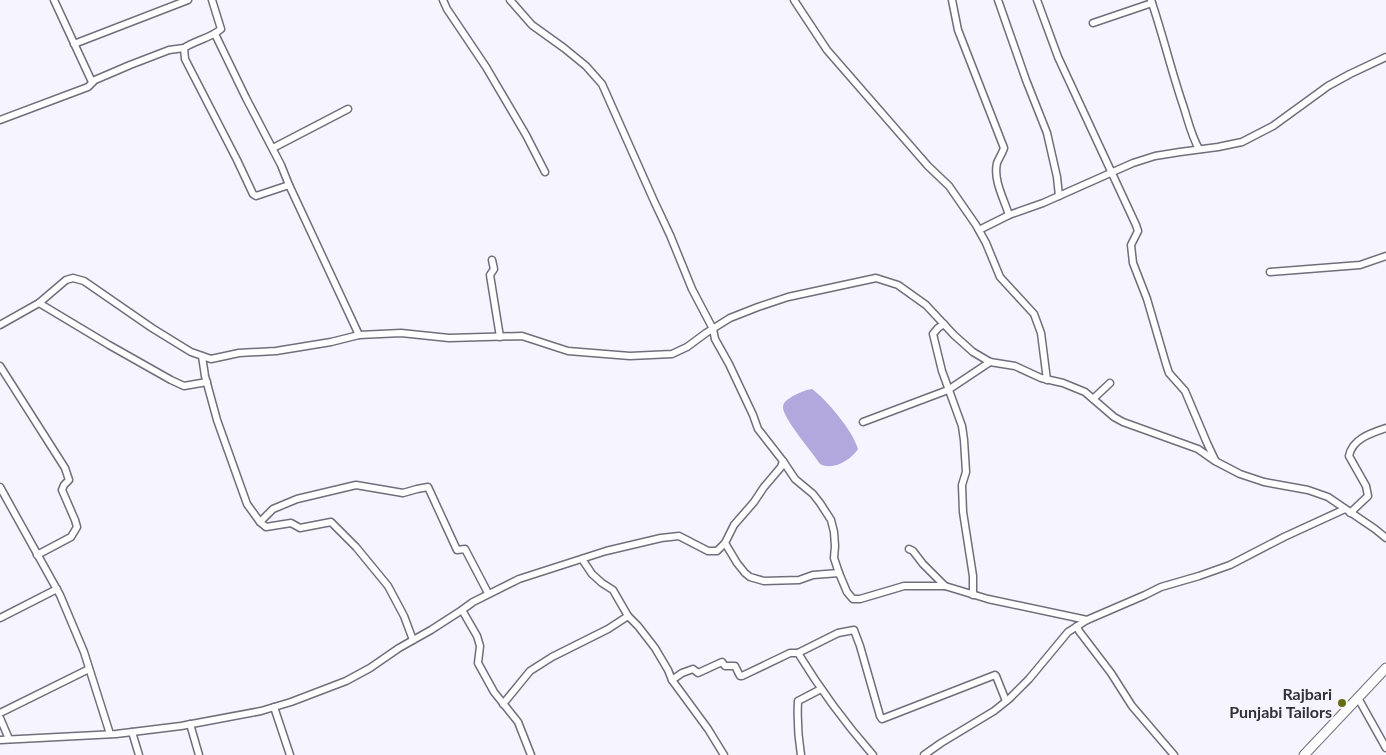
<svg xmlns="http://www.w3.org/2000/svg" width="1386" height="755" viewBox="0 0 1386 755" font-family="Lato,sans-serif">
	<rect width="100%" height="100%" fill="#f6f4fe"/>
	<path fill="#b2a8dd" d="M812 389C827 400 853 431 858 449 851 460 833 471 820 464 813 453 782 417 783 407 783 401 789 399 793 396 799 393 805 390 812 389Z"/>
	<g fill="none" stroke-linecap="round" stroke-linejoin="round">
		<defs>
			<g id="street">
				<path d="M54 0 92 82"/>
				<path d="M212 0 221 29C211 38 196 40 184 48L185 59 237 160 253 194 256 196 289 185 359 335"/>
				<path d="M443 0 447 9 486 67 526 135 545 172"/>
				<path d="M510 0 532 25 564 48 586 66 602 84 654 201 670 235 692 289 713 329 715 339 729 364 753 415 758 429 783 461 795 479 813 494 820 503 831 520 834 532 835 546 834 558 839 573"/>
				<path d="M794 0 827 50 928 166 949 186 976 225 986 243 1000 277 1034 314 1041 333 1047 380"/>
				<path d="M952 0 958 30 1004 148C1002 154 999 158 997 163 993 180 1004 199 1009 215"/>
				<path d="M998 0 1026 80 1047 133 1057 177 1059 196"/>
				<path d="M1037 0 1058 57 1136 225 1138 231 1131 245 1133 263 1147 299 1166 364 1169 373 1185 391 1207 443 1215 460"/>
				<path d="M1151 0C1163 35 1171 70 1183 105 1188 120 1191 135 1199 149"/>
				<path d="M1093 23 1152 3"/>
				<path d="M215 34 246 98 281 165 289 185"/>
				<path d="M74 44 188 0"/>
				<path d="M0 120 88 87 95 80 130 65 169 50 184 48"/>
				<path d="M273 148 348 109"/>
				<path d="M979 230 1009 215 1043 203 1133 163 1155 156 1180 152 1218 147 1242 142 1273 126 1328 86 1350 74 1386 57"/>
				<path d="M492 260 494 269 490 275 500 337"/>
				<path d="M1270 272 1360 265 1386 256"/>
				<path d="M39 303 109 345 171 380 184 386 207 382"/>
				<path d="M944 324 938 328 933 334 942 371 962 426 964 440 966 472 962 485 963 512 973 576V595"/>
				<path d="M0 325 39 303 66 280 73 278 84 281 152 328 191 352 211 359 239 353 276 351 331 342 359 335 401 333 449 338 522 336 568 351 630 356 672 354 687 347 706 333 730 318 758 307 788 297 876 278 898 285 926 305 954 335 973 352 990 362 1015 366 1041 378 1063 383 1085 392 1114 417 1123 422 1198 449 1215 461 1240 474 1264 482 1308 490 1328 497 1375 529 1386 538"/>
				<path d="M202 356 205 376 217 420 247 504 260 522 266 527 291 523 300 528 331 522 356 547 388 586 404 616 413 640"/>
				<path d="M0 366 65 468 69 480 64 485 62 490 75 520 77 527 71 537 37 555"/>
				<path d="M1093 399 1110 383"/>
				<path d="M863 422 948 390 990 362"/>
				<path d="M0 487 60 595 84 652 110 734"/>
				<path d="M1350 513 1368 496 1366 486 1349 456C1352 439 1371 433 1386 428"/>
				<path d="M260 522 273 509 297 499 356 485 403 493 417 489 428 487 457 550 465 549 488 593"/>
				<path d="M725 543 737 563 745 573 750 577 764 581 799 580 813 575 839 573 847 592 853 599H860L904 586H945L988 599 1087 620"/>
				<path d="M909 549 913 551 923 564 945 586"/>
				<path d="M582 559 592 574 602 583 613 590 628 616 638 626 655 648 668 670 672 680 708 729 724 755"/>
				<path d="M462 610 477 636 480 646 478 663 494 692 518 722 531 755"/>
				<path d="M0 618 57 589"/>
				<path d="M1077 626 1079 631 1111 673 1132 706 1174 755"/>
				<path d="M798 653 838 633 854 630 860 646 880 716 882 719 995 675 996 676 1006 701"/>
				<path d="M672 680 682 673 693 669 698 673 722 662 725 666H735L740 676H742L790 653H798C820 689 845 723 873 755"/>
				<path d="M1358 698 1386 748"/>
				<path d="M503 704 530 671 552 657 608 629 628 616"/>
				<path d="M274 707 290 755"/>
				<path d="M0 713 89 669"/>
				<path d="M0 718 9 739"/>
				<path d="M190 724 199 755"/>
				<path d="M132 732 139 755"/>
				<path d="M0 740 116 734 181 726 261 711 291 702 346 681 370 668 399 648 431 630 462 610 473 602 519 579 606 551 661 538 679 536 708 551H717L725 543 734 525 754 502 764 487 781 467 783 461"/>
				<path d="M801 755C798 737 797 720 798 701L821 689"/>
				<path d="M924 755 941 743 994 711 1009 699 1029 679 1068 632 1087 620 1145 595 1161 587 1199 576 1230 565 1284 537 1345 509"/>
			</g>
			<path id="secondary" d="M1304 755 1386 668"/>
		</defs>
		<use href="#street" stroke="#706e7a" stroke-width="9"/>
		<use href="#secondary" stroke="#706e7a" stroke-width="11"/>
		<use href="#street" stroke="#fff" stroke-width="6"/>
		<use href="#secondary" stroke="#fff" stroke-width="9"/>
	</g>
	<circle fill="#676d13" stroke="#f6f4fe" stroke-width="2" cx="1342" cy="703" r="5"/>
	<g text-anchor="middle" stroke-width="4" stroke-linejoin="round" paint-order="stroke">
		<g font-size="16" font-weight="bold" fill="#323136" stroke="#f6f4fe" text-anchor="end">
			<text x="1332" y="700">Rajbari<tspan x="1332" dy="18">Punjabi Tailors</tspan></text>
		</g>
	</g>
</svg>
